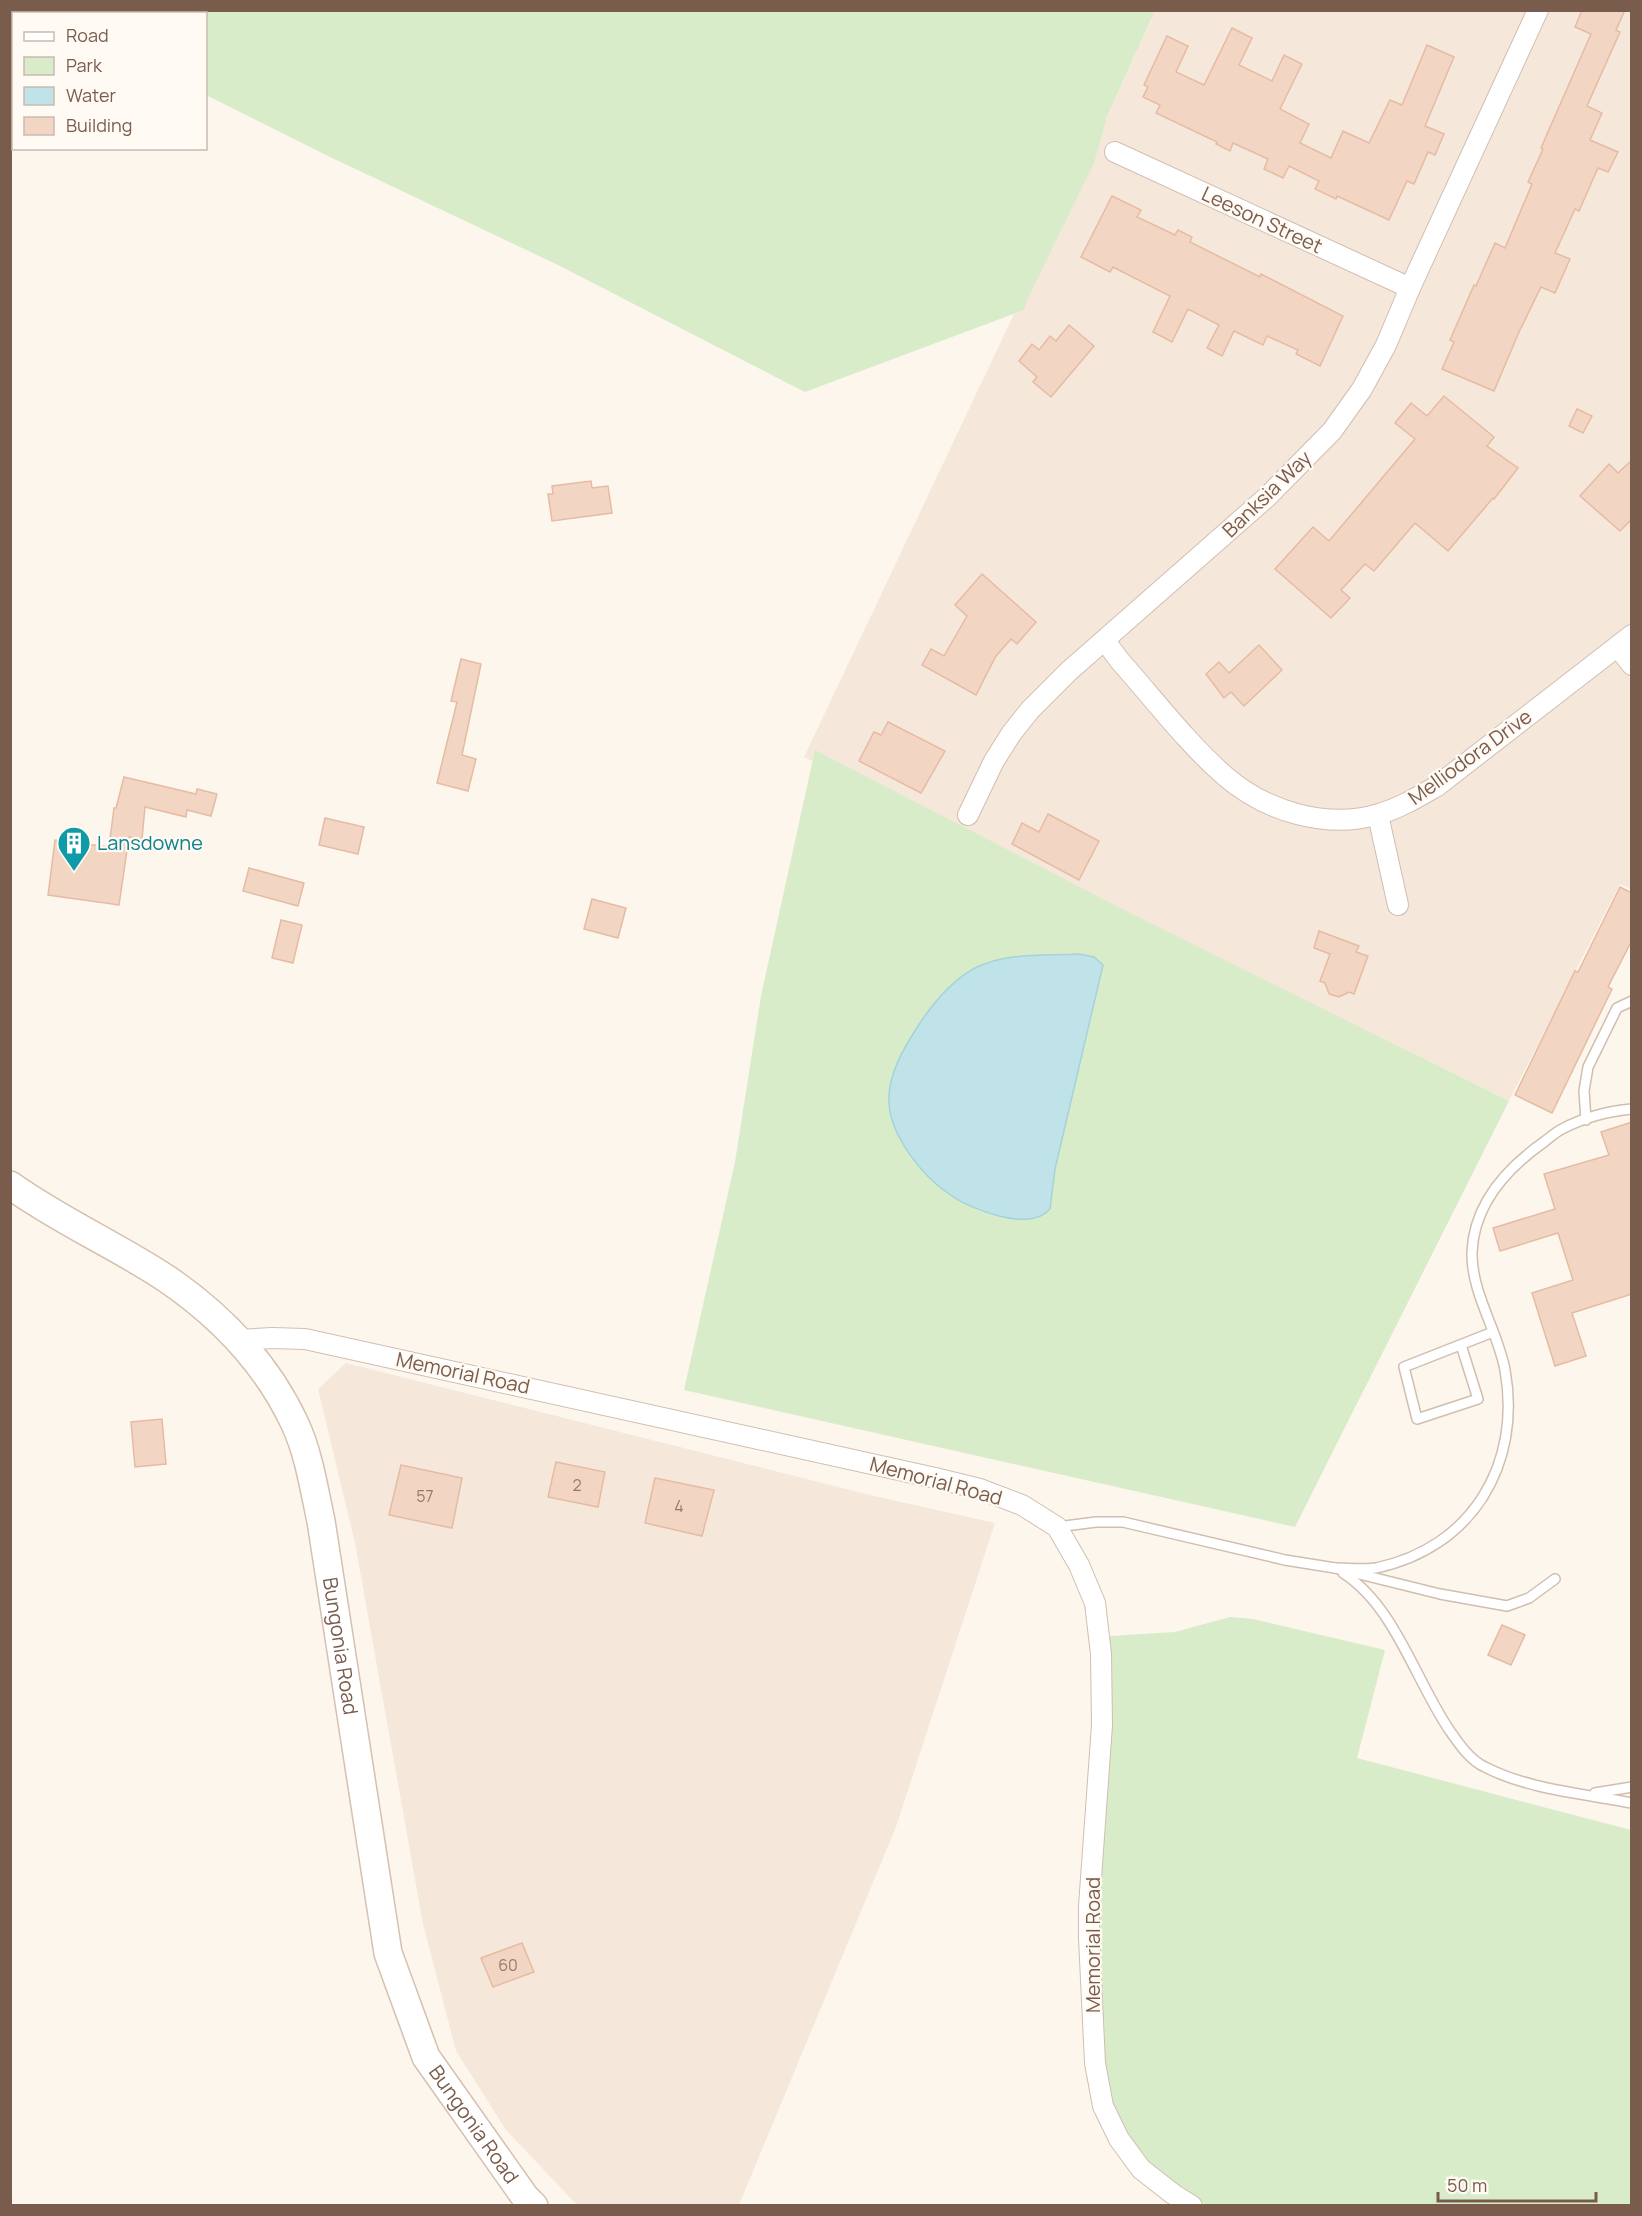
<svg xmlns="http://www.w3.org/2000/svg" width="1642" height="2216" viewBox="0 0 1642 2216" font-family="Manrope,sans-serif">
	<rect width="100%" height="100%" fill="#fdf6ec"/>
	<g fill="#f5e8da">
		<path d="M1149 11H1631V889L1620 884 1509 1101 804 757 1106 120 1154 14Z"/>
		<path d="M346 1363 874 1496 995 1523 896 1827 739 2205H577L506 2130 456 2051 423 1924 355 1543 318 1389Z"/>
	</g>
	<g fill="#d8ecc9">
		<path d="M34 11H1155L1107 117 1094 163 1027 300 1024 310 805 392 558 265 326 155 206 95V14H40Z"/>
		<path d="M815 750 1128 912 1509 1101 1295 1527 684 1390 735 1162 761 996Z"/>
		<path d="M1230 1617 1253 1619 1385 1650 1357 1758 1631 1830V2205H1207C1169 2184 1131 2158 1114 2115 1102 2085 1104 2049 1102 2017 1099 1976 1096 1935 1097 1894 1101 1808 1112 1722 1110 1636L1175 1632Z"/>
	</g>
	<path fill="#bfe3e8" stroke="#a5d3da" stroke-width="1.5" d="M1079 954 1094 957 1103 965 1055 1169 1050 1209C1038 1223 1015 1220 999 1216 981 1211 964 1205 949 1194 922 1176 889 1134 889 1101 888 1074 904 1048 918 1026 933 1003 951 981 975 968 1006 952 1045 956 1079 954Z"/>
	<g fill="#f3d5c3" stroke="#e6bba3" stroke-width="1.5">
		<path d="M1582 10H1625L1616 30 1620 32 1587 106 1602 113 1590 140 1618 152 1608 172 1598 168 1579 211 1575 209 1555 253 1570 259 1555 293 1541 287 1519 332 1494 391 1442 369 1454 342 1450 340 1474 285 1476 286 1495 243 1505 248 1532 184 1528 182 1543 149 1541 148 1591 34 1575 27Z"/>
		<path d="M1232 28 1252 38 1239 65 1272 81 1284 55 1302 64 1280 109 1309 124 1300 143 1331 158 1343 131 1369 143 1390 100 1402 105 1427 45 1454 57 1425 126 1444 134 1435 155 1428 152 1414 184 1407 181 1389 220 1337 196 1336 199 1315 189 1319 181 1289 166 1283 178 1264 169 1268 159 1233 143 1230 151 1216 144 1217 142 1156 113 1160 105 1143 97 1148 87 1144 85 1167 36 1188 46 1176 72 1204 85Z"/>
		<path d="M1112 196 1141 210 1137 217 1175 235 1178 230 1192 237 1190 242 1260 277 1261 274 1343 316 1320 366 1296 354 1298 350 1267 336 1263 345 1234 331 1222 356 1207 348 1219 325 1188 309 1172 342 1153 332 1170 296 1113 267 1110 272 1081 257Z"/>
		<path d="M1069 325 1094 346 1051 397 1033 382 1037 377 1019 361 1032 344 1039 350 1050 336 1056 341Z"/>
		<path d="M1444 396 1494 437 1487 446 1518 468 1494 499 1493 498 1448 551 1415 523 1374 571 1365 564 1341 590 1350 598 1331 618 1275 569 1313 527 1329 541 1415 439 1395 423 1411 403 1427 416Z"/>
		<path d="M1577 409 1592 416 1583 433 1569 426Z"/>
		<path d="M1632 460V519L1620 531 1580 496 1609 464 1618 473Z"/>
		<path d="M591 481 592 488 608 486 612 513 552 521 548 494H553L552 486Z"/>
		<path d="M982 574 1036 622 1017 644 1011 639 996 656 976 695 922 665 931 649 944 656 967 616 955 605Z"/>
		<path d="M1259 645 1282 670 1244 706 1231 692 1224 698 1206 674 1219 662 1229 673Z"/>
		<path d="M461 659 481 664 462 755 476 759 468 791 437 783 457 702 451 701Z"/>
		<path d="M888 722 945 751 921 793 859 761 874 732 881 735Z"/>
		<path d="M124 777 196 794 197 789 217 794 211 816 187 810 186 817 145 807 142 839 129 837 119 905 48 895 55 840 109 847 114 808H116Z"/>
		<path d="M1048 814 1099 841 1079 880 1012 844 1022 823 1039 832Z"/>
		<path d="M325 818 364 827 358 854 319 845Z"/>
		<path d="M249 868 304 883 298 906 243 891Z"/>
		<path d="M1620 887 1632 893V940L1608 987 1612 989 1552 1113 1515 1095 1575 971 1578 972Z"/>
		<path d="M592 899 626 908 618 938 584 929Z"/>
		<path d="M281 920 302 925 293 963 272 958Z"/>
		<path d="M1319 931 1359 946 1356 952 1368 956 1354 994 1349 992 1339 997 1329 994 1325 983 1320 981 1330 954 1314 948Z"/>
		<path d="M1632 1122V1294L1572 1313 1586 1356 1555 1366 1532 1293 1573 1280 1558 1233 1500 1251 1493 1228 1555 1209 1544 1174 1609 1155 1601 1132Z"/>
		<path d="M162 1419 166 1464 135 1467 131 1422Z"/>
		<path d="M556 1462 605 1472 598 1507 548 1497Z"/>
		<path d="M401 1465 462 1478 452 1528 389 1515Z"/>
		<path d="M655 1478 714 1490 702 1536 645 1523Z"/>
		<path d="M1502 1625 1525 1635 1511 1665 1488 1655Z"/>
		<path d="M522 1943 534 1972 493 1987 481 1958Z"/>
	</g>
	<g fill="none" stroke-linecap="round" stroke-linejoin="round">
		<defs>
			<g id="lane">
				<path d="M1586 1120 1584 1091 1588 1067 1617 1008 1632 1001"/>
				<path d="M1461 1345 1478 1399 1417 1419 1404 1367 1493 1332"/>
				<path d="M1057 1527 1096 1522H1123L1285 1560 1335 1568 1440 1594 1507 1606 1529 1598 1555 1579"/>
				<path d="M1335 1568C1349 1568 1364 1570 1376 1568 1472 1548 1522 1464 1505 1370 1498 1331 1471 1293 1472 1252 1474 1204 1507 1168 1544 1142 1549 1138 1556 1132 1562 1129 1583 1118 1609 1111 1632 1109"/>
				<path d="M1343 1573C1395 1606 1416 1682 1450 1731 1459 1744 1470 1760 1485 1767 1527 1789 1585 1794 1632 1803"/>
				<path d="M1595 1793 1632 1787"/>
			</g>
			<g id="street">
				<path d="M1115 152 1410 288"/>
				<path d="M1105 641 1120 661C1152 697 1188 744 1225 776 1265 811 1327 830 1379 814 1400 808 1418 797 1437 786L1632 635"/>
				<path d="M1618 647 1632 665"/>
				<path d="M968 815 994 761 1011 734 1030 710 1069 671 1267 497 1332 431 1362 389 1386 345 1410 288 1538 10"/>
				<path d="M1378 815 1398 905"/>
				<path d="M239 1340 272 1338 305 1339 935 1478 980 1489 1022 1505 1057 1527 1079 1565 1095 1603 1101 1654 1102 1725 1089 1906V1938L1095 2063 1103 2106 1119 2139 1141 2169 1173 2194 1192 2206"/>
			</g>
			<g id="secondary">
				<path id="s1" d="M10 1185C60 1221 116 1245 167 1279 221 1316 267 1364 295 1424 309 1454 314 1489 321 1521L388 1953 426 2057 525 2197 534 2206"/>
			</g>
		</defs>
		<use href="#lane" stroke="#d1beb0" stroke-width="12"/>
		<use href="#street" stroke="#d1beb0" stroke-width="22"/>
		<use href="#secondary" stroke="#d6c0b0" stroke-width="30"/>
		<use href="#lane" stroke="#fff" stroke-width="9"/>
		<use href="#street" stroke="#fff" stroke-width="20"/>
		<use href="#secondary" stroke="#fff" stroke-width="27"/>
	</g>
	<defs>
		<symbol id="building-pin" viewBox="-11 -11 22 30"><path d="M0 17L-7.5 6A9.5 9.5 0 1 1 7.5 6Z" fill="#0f9aa8" stroke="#fffaf3"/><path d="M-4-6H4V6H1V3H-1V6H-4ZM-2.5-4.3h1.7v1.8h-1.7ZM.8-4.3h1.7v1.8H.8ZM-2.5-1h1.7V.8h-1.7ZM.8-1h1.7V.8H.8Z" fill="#fff"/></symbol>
	</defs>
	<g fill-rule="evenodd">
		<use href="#building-pin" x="55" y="824" width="38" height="52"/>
	</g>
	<g text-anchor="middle" stroke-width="4.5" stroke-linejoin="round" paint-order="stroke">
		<g font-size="16" fill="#987a6a">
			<text x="577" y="1491">2</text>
			<text x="425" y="1502">57</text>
			<text x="679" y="1512">4</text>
			<text x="508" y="1971">60</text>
		</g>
		<g font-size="20" fill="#7a5c4d" stroke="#fffaf3">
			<text transform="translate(1262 220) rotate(25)" y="7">Leeson Street</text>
			<text transform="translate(1267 494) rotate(-44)" y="7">Banksia Way</text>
			<text transform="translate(1470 757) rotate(-36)" y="7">Melliodora Drive</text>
			<text transform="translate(463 1373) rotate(12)" y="7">Memorial Road</text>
			<text transform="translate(936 1481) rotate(15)" y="7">Memorial Road</text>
			<text dy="7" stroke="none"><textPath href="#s1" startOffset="606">Bungonia Road</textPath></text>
			<text transform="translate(1093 1945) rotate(-90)" y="7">Memorial Road</text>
			<text dy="7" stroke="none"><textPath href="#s1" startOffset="1110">Bungonia Road</textPath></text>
		</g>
		<g font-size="20" fill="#0d838f" stroke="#fffaf3" text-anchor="start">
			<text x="97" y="850">Lansdowne</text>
		</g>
	</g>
	<rect width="1642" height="2216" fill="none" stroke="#7a5c4d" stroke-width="24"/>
	<rect x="12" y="12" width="195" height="138" fill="#fffaf3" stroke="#cabbb1" stroke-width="1.5"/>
	<rect x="24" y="32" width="30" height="9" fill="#ffffff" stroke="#cabbb1" stroke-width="1.5"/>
	<text x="66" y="42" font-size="18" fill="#7a5c4d">Road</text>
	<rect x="24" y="57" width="30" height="18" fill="#d8ecc9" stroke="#cabbb1" stroke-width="1.5"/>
	<text x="66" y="72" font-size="18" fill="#7a5c4d">Park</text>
	<rect x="24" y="87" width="30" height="18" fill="#bfe3e8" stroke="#cabbb1" stroke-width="1.5"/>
	<text x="66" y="102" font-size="18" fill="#7a5c4d">Water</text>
	<rect x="24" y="117" width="30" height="18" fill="#f3d5c3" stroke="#cabbb1" stroke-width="1.5"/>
	<text x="66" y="132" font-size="18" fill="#7a5c4d">Building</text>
	<path d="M1438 2192v9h158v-9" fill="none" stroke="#7a5c4d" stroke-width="3"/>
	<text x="1447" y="2192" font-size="18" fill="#7a5c4d" stroke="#fffaf3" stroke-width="4.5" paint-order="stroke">50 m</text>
</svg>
